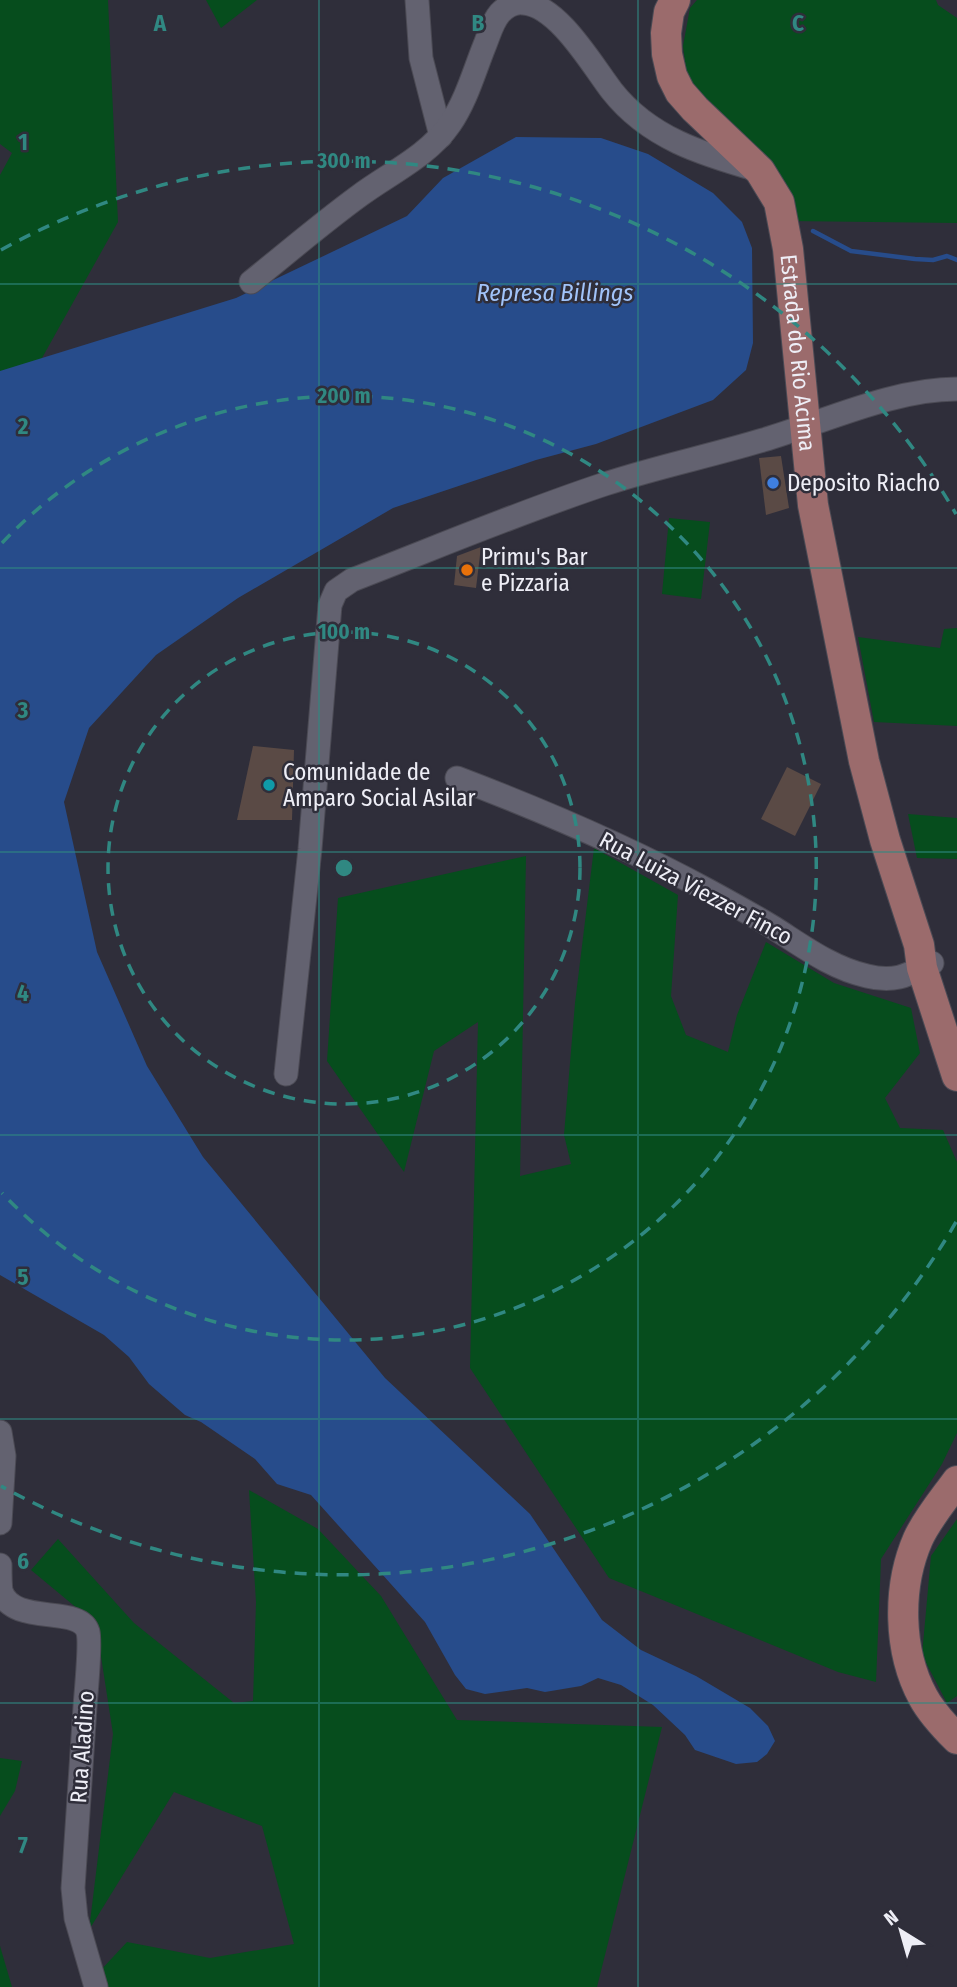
<svg xmlns="http://www.w3.org/2000/svg" width="957" height="1987" viewBox="0 0 957 1987" font-family="'Fira Sans Condensed',sans-serif">
	<rect width="100%" height="100%" fill="#2f2e3a"/>
	<g fill="#064d1d">
		<path d="M0 0H108L118 222 37 367 0 377V175L12 153 0 144Z"/>
		<path d="M206 0H257L221 28Z"/>
		<path d="M697 0H936L938 5 957 18V223L789 221 687 77 683 46 690 8Z"/>
		<path d="M669 518 710 522 701 599 662 594Z"/>
		<path d="M957 628V726L874 722 858 637 940 648 944 629Z"/>
		<path d="M908 814 957 818V859L917 858Z"/>
		<path d="M594 848 678 895 671 996 686 1035 728 1052 737 1015 766 942 834 983 911 1008 920 1053 885 1098 900 1128 943 1130 957 1162V1433L942 1464 881 1559 876 1682 838 1672 609 1578 470 1368 478 1022 434 1051 404 1172 327 1061 338 898 526 856 520 1176 571 1164 564 1135 575 1003Z"/>
		<path d="M249 1490 318 1529 381 1596 457 1720 662 1727 597 1987H104L99 1972 127 1942 210 1958 294 1944 262 1826 174 1792 89 1930 113 1734 96 1624 31 1570 58 1539 134 1623 234 1703 253 1701 256 1602Z"/>
		<path d="M957 1519V1696L947 1703 922 1655 931 1556Z"/>
		<path d="M0 1758 22 1761 15 1791 0 1816Z"/>
		<path d="M0 1946 12 1987H0Z"/>
	</g>
	<path fill="#274c8b" d="M516 137 601 138 648 154 713 193 742 222 752 248 753 343 746 370 713 400 596 444 536 460 393 508 238 598 156 655 89 728 64 802 97 952 147 1066 203 1157 385 1378 530 1514 602 1620 641 1650 696 1676 750 1708 768 1726 775 1741 767 1754 757 1762 736 1764 695 1750 685 1735 653 1705 621 1685 598 1678 581 1686 545 1692 527 1688 485 1694 466 1689 455 1675 425 1622 311 1495 277 1484 255 1459 201 1422 185 1415 149 1384 129 1357 104 1335 0 1275V371L236 298 407 216 443 178Z"/>
	<g fill="none" stroke-linecap="round" stroke-linejoin="round">
		<path stroke="#274c8b" stroke-width="4.5" d="M813 231 851 251 915 259 933 260 947 256 957 260"/>
	</g>
	<g fill="#5a4a45">
		<path d="M781 456 789 508 766 515 759 458Z"/>
		<path d="M481 547 476 588 454 585 457 556Z"/>
		<path d="M253 746 294 750 292 820H237Z"/>
		<path d="M787 767 821 784 795 836 761 819Z"/>
	</g>
	<g fill="none" stroke-linecap="round" stroke-linejoin="round">
		<defs>
			<g id="minor">
				<path d="M417 0 421 58 441 136"/>
				<path d="M251 282C287 253 322 223 359 196 390 173 428 156 450 124 466 101 474 72 484 47 489 35 492 22 500 13 506 7 514 2 523 3 558 5 592 65 612 91 649 138 702 154 758 170"/>
				<path d="M457 778C544 811 628 847 709 891 731 903 753 915 774 928 804 947 832 968 867 976 895 983 908 975 932 963"/>
				<path d="M286 1074 310 849 330 605 336 591 352 580C435 548 520 512 605 484 656 467 710 456 763 440 824 422 893 389 957 389"/>
				<path d="M0 1432 4 1456 0 1523"/>
				<path d="M0 1565C0 1573 0 1584 1 1591 13 1627 80 1604 88 1632 91 1644 86 1692 85 1707 81 1767 77 1828 73 1888L76 1918 96 1987"/>
			</g>
			<g id="major">
				<path id="s1" d="M675 0 669 12 666 33 667 54 672 76 680 92 695 109 760 171 779 202 788 249 813 505 864 761 885 840 919 945 922 968 957 1076"/>
				<path d="M957 1481C944 1499 927 1519 918 1539 897 1587 898 1651 923 1697 931 1712 945 1727 957 1739"/>
			</g>
		</defs>
		<use href="#minor" stroke="#4b4a54" stroke-width="25"/>
		<use href="#major" stroke="#4b4a54" stroke-width="32"/>
		<use href="#minor" stroke="#636270" stroke-width="23"/>
		<use href="#major" stroke="#9b6b6c" stroke-width="30"/>
	</g>
	<path fill="none" stroke="#308882" stroke-width="2" stroke-opacity="0.55" d="M319 0V1987M638 0V1987M0 284H957M0 568H957M0 852H957M0 1135H957M0 1419H957M0 1703H957"/>
	<g fill="none" stroke="#308882" stroke-width="3.5" stroke-dasharray="12 9">
		<circle cx="344" cy="868" r="236"/>
		<path d="M2 543A472 472 0 1 1 2 1193"/>
		<path d="M956 1222A707 707 0 0 1 1 1486M1 250A707 707 0 0 1 956 514"/>
	</g>
	<circle fill="#3f7fe0" stroke="#2f2e3a" stroke-width="2.5" cx="773" cy="483" r="7"/>
	<circle fill="#e8710a" stroke="#2f2e3a" stroke-width="2.5" cx="467" cy="570" r="7"/>
	<circle fill="#0f9aa8" stroke="#2f2e3a" stroke-width="2.5" cx="269" cy="785" r="7"/>
	<g text-anchor="middle" stroke-width="5" stroke-linejoin="round" paint-order="stroke">
		<g font-size="23" fill="#eeeef6" stroke="#2f2e3a">
			<text dy="8" stroke="none"><textPath href="#s1" startOffset="397">Estrada do Rio Acima</textPath></text>
			<text transform="translate(696 888) rotate(28)" y="8">Rua Luiza Viezzer Finco</text>
			<text transform="translate(82 1747) rotate(-86)" y="8">Rua Aladino</text>
		</g>
		<g font-size="23" fill="#eeeef6" stroke="#2f2e3a" text-anchor="start">
			<text x="787" y="491">Deposito Riacho</text>
			<text x="481" y="565">Primu's Bar<tspan x="481" dy="26">e Pizzaria</tspan></text>
			<text x="283" y="780">Comunidade de<tspan x="283" dy="26">Amparo Social Asilar</tspan></text>
		</g>
		<g font-size="24" font-style="italic" fill="#a1c3f9" stroke="#2f2e3a">
			<text x="555" y="301">Represa Billings</text>
		</g>
	</g>
	<g font-size="23" text-anchor="middle" font-weight="bold" fill="#308882" stroke="#2f2e3a" stroke-width="5" stroke-linejoin="round" paint-order="stroke">
		<text x="160" y="31">A</text>
		<text x="478" y="31">B</text>
		<text x="798" y="31">C</text>
		<text x="23" y="150">1</text>
		<text x="23" y="434">2</text>
		<text x="23" y="718">3</text>
		<text x="23" y="1001">4</text>
		<text x="23" y="1285">5</text>
		<text x="23" y="1569">6</text>
		<text x="23" y="1853">7</text>
	</g>
	<circle cx="344" cy="868" r="10" fill="#308882" stroke="#2f2e3a" stroke-width="3.5"/>
	<g font-size="21" text-anchor="middle" font-weight="bold" fill="#308882" stroke="#2f2e3a" stroke-width="5" stroke-linejoin="round" paint-order="stroke">
		<text x="344" y="168">300 m</text>
		<text x="344" y="403">200 m</text>
		<text x="344" y="639">100 m</text>
	</g>
	<g transform="translate(901 1931) rotate(323)" stroke="#2f2e3a" stroke-width="5" paint-order="stroke">
	<path d="M0-5L12 26L0 18L-12 26Z" fill="#eeeef6"/>
	<text y="-10" font-size="19" font-weight="bold" text-anchor="middle" fill="#eeeef6">N</text>
	</g>
</svg>
